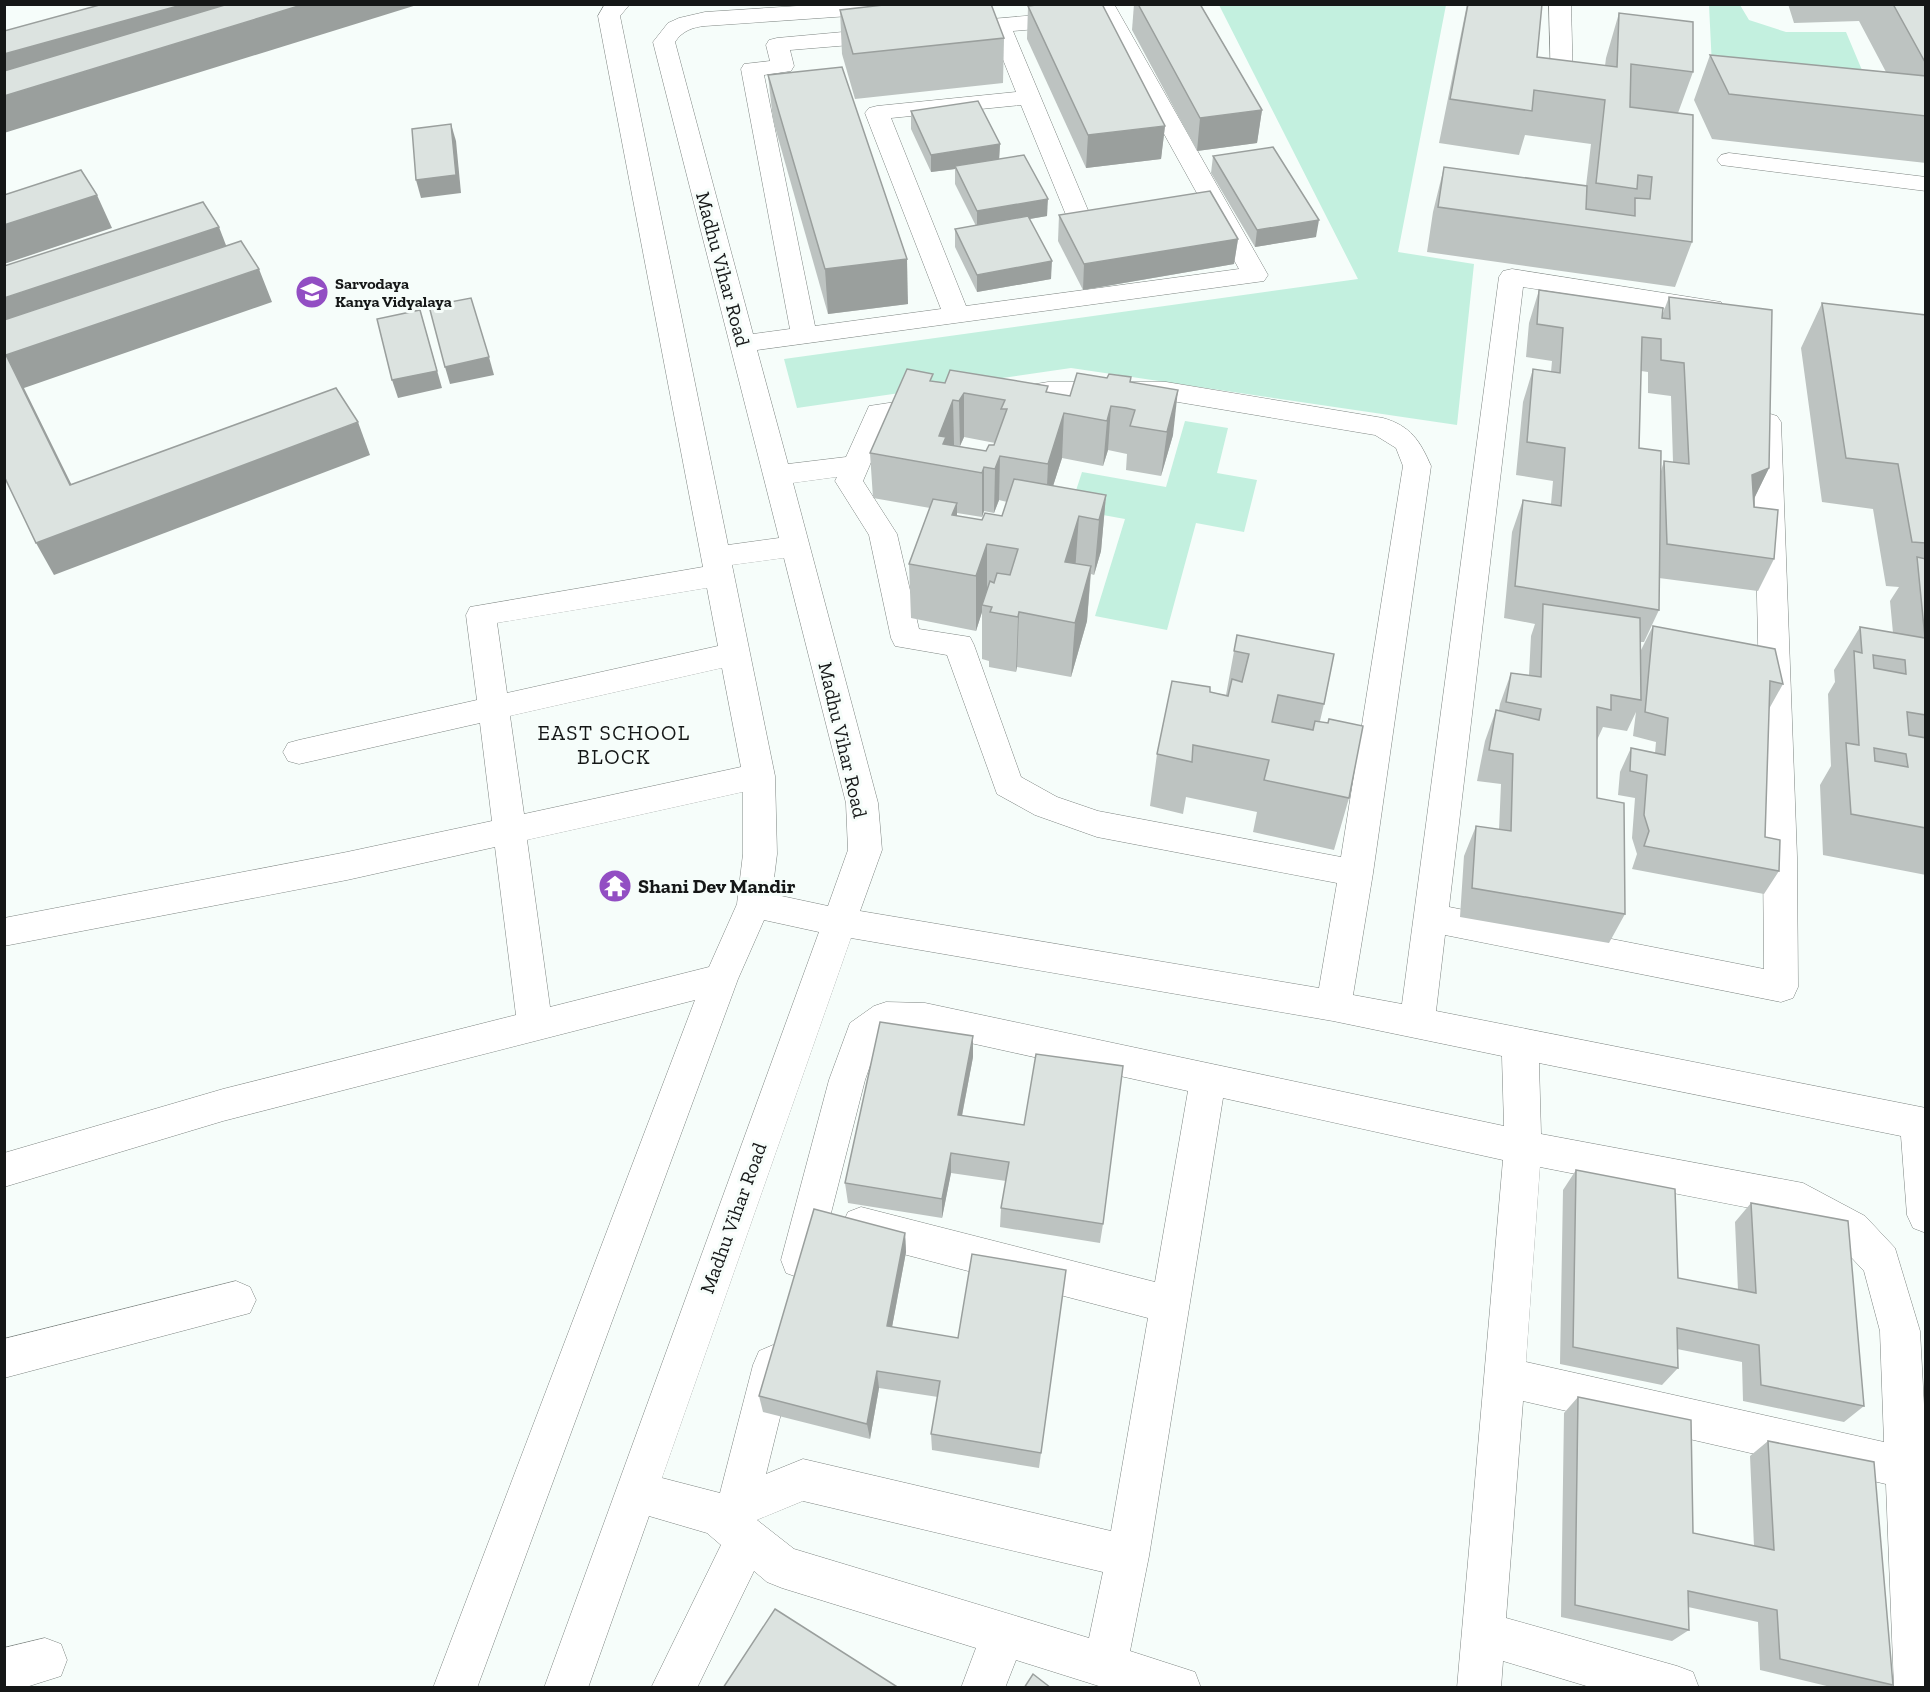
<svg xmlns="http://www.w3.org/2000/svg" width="1930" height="1692" viewBox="0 0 1930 1692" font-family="'Zilla Slab',serif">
	<rect width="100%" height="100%" fill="#f6fdfa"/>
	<g fill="#c3f0df">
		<path d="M1219 5H1446L1398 252 1474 264 1457 425 1071 368 797 408 784 359 1358 279Z"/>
		<path d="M1709 5H1740L1749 20 1786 32H1846L1872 94 1713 87Z"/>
		<path d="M1185 421 1228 428 1217 473 1257 480 1244 532 1196 523 1167 630 1095 616 1125 519 1070 509 1082 472 1166 487Z"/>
	</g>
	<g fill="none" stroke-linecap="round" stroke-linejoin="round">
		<defs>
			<g id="minor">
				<path d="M605 4H630L620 16 728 545 779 538 653 42 668 23 679 18 705 12 828 4H946L944 9 936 10 705 26C693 27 682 31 675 42L753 334 790 329 741 69 744 64 770 61 766 45 769 40 777 38 887 28 895 30 898 35 895 40 887 42 790 50 794 66 791 71 764 75 815 326 941 309 865 113 869 108 877 106 1016 92 992 32 956 36 948 34 945 29 948 24 956 22 1072 12 1080 14 1083 19 1080 24 1072 26 1013 31 1090 215 1087 220 1078 222 1069 220 1066 215 1021 105 891 118 966 306 1239 269 1092 4H1114L1268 275 1264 281 757 350 788 464 846 457 869 406 935 396 945 399 949 405 945 411 889 420 863 481 897 534 919 629 970 637 974 645 1021 777 1057 797 1098 811 1341 857 1403 466 1396 448 1375 435 1166 400H1048L1004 406 994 403 991 397 994 391 1048 382H1166L1383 418C1411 426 1420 441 1431 466L1373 873 1353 995 1402 1004 1499 277 1503 271 1512 269 1721 302 1725 308 1721 314 1712 316 1523 287 1449 907 1764 969 1763 857 1753 422 1757 416 1767 413 1777 416 1781 422 1797 857 1798 987 1793 998 1781 1002 1445 935 1436 1011 1926 1108V1233L1913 1228 1907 1215 1901 1136 1539 1063 1541 1134 1803 1183 1865 1216 1895 1248 1920 1331 1926 1442V1688H1894L1886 1484 1523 1401 1506 1618 1677 1666 1693 1672 1699 1688H1593L1503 1661 1501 1688H1457L1503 1160 1223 1098 1149 1556 1130 1651 1195 1672 1201 1688H1105L1016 1660 1005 1688H961L976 1648 782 1588 767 1582 754 1571 697 1688H651L721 1545 707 1533 649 1516 588 1688H544L819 932 764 920 738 979 477 1688H433L695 1000 223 1121 4 1187V1153L223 1089 516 1015 495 847 347 880 4 946V918L347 852 492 821 480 723 299 764 288 761 283 752 288 743 299 740 477 700 466 615 470 607 703 567 598 16ZM837 477 835 481 869 535 891 638 895 646 947 655 997 794 1035 815 1097 837 1337 883 1319 988 860 911 882 850 878 803 793 483ZM784 558 846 803 848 850 828 906 772 894 777 854 775 776 732 565ZM707 588 718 646 507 693 497 623ZM722 668 741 767 524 814 510 716ZM743 792V854L737 904 709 967 550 1007 527 840ZM851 938 1333 1021 1502 1056 1504 1126 925 1003 886 1002 874 1006 850 1023 829 1080 781 1260 786 1273 800 1278 814 1273 819 1260 865 1080 878 1043 892 1032 925 1033 1188 1091 1155 1282 861 1207 848 1212 842 1225 848 1238 861 1243 1148 1318 1111 1531 803 1459 766 1474 793 1365 787 1351 773 1345 759 1351 753 1365 720 1493 662 1478ZM1540 1167 1796 1217 1837 1242 1864 1271 1880 1331 1884 1442 1526 1362ZM803 1501 1103 1572 1089 1638 794 1549 757 1520Z"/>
				<path d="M1549 4H1571L1573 84 1570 89 1562 91 1554 89 1551 84Z"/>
				<path d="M1729 153 1926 177V191L1721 165 1717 160 1721 155Z"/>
				<path d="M236 1281 250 1287 256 1300 250 1313 4 1378V1339Z"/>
				<path d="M45 1638 61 1644 67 1660 61 1676 23 1688H4V1648Z"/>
			</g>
		</defs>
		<use href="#minor" stroke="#7e8582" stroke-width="1"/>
		<use href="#minor" fill="#fff" fill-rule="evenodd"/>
	</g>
	<g fill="#bdc3c1" fill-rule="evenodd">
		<path d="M1134 4H1200L1262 110 1257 143 1197 151 1132 30Z"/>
		<path d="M1467 4H1542L1537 57 1605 66 1606 58 1619 13 1693 72 1678 113 1692 242 1675 287 1427 252 1433 212 1444 167 1586 186 1591 144 1525 135 1519 155 1439 143Z"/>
		<path d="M1788 4H1926V163L1712 139 1694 100 1710 55 1886 72 1859 21 1794 23Z"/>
		<path d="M1028 6 1165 126 1161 159 1086 168 1027 39Z"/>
		<path d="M840 10 1004 38 1003 83 855 99 842 54Z"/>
		<path d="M768 75 908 304 828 314 773 120Z"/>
		<path d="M911 111 1000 144 999 159 1047 216 1030 219 1051 279 977 292 955 247V229L976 226 955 184V169L931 172 911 129Z"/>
		<path d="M1213 156 1316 237 1255 247 1211 173Z"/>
		<path d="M1059 215 1238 239 1234 264 1083 290 1058 241Z"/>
		<path d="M1539 290 1663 313 1669 297 1769 468 1753 500 1754 507 1774 559 1758 591 1659 578V610L1644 642H1640L1641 659V650L1653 626 1783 684 1769 709 1765 837 1779 871 1764 894 1632 869 1637 854 1632 838 1635 798 1618 795 1620 772 1631 748 1655 753 1656 742 1633 736 1636 712 1627 731 1603 727 1597 740V798L1625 914 1609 943 1460 917 1464 856 1476 826 1499 830 1501 784 1477 781 1485 741 1496 710H1499L1500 704 1511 673 1529 675 1531 636 1535 624 1504 618 1512 532 1523 500 1551 504 1553 481 1516 475 1523 402 1533 369 1551 372 1552 361 1526 357 1529 323ZM1641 371 1648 372V393L1671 396 1673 462 1664 461 1661 471 1639 448Z"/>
		<path d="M1822 303 1926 315V875L1823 855 1820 785 1831 766 1828 694 1835 682 1834 670 1860 627 1893 633 1890 601 1899 587 1886 586 1873 509 1822 502 1801 348Z"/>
		<path d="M1131 377V382L1173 435 1161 476 1126 470 1127 454 1108 450 1103 466 1062 458 1053 486 1106 495 1101 551 1094 575 1091 574 1087 621 1071 677 1017 667 1016 672 989 667V661L982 659V612L976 631 911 618 909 564 930 508 873 498 870 453 933 381 945 383 1047 392 1070 396 1107 378ZM964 437 995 443 994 445 986 451 953 445 960 446ZM999 500 1007 502 1002 516 982 520 957 516V513L982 517 984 511 994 513Z"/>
		<path d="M1237 635 1324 704 1320 721 1349 798 1334 850 1253 832 1257 812 1186 797 1183 814 1150 806 1157 754 1210 692 1226 695Z"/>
		<path d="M973 1057 962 1116 1103 1224 1100 1243 1000 1227 1001 1208 1006 1181 951 1173 942 1218 848 1203 845 1183Z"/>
		<path d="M1576 1170 1678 1278 1738 1290 1735 1222 1751 1203 1864 1406 1844 1422 1743 1401 1742 1362 1677 1349 1678 1368 1662 1385 1560 1364 1563 1190Z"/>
		<path d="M905 1233 906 1252 892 1327 958 1338 1066 1270 1039 1468 932 1450 931 1434 938 1397 879 1388 870 1439 763 1412 759 1396Z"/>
		<path d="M1578 1397 1693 1533 1754 1546 1750 1456 1768 1441 1893 1685 1888 1688H1835L1760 1670 1758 1622 1688 1607 1689 1630 1672 1641 1561 1617 1564 1413Z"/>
	</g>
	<g fill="#9a9f9d">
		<path d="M185 4H254L4 74V54Z"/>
		<path d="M305 4H420L4 133V96Z"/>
		<path d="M1262 110 1257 143 1197 151 1200 118Z"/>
		<path d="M451 124 456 141 461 193 421 198 416 180Z"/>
		<path d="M1165 126 1161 159 1086 168 1088 135Z"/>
		<path d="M1000 144 999 161 955 166V169L931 172V155Z"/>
		<path d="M97 195 112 228 4 264V225Z"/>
		<path d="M1048 199 1047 216 977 228V211Z"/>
		<path d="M1319 220 1316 237 1255 247 1257 230Z"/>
		<path d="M219 227 229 253 4 328V298Z"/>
		<path d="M1238 239 1234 264 1083 290 1084 264Z"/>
		<path d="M907 259 908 304 828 314 825 269Z"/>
		<path d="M1052 261 1051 279 977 292V275Z"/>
		<path d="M259 269 272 302 24 388 88 518 70 485 6 355Z"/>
		<path d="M420 310 442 388 398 398 392 380Z"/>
		<path d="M489 357 494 375 450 384 445 367Z"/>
		<path d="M1178 390 1173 435 1161 476 1167 432Z"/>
		<path d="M964 393V437L960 446 959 401Z"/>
		<path d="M953 400 954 445 946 464 939 436Z"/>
		<path d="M1111 406 1108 450 1103 466 1107 421Z"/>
		<path d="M1064 413 1062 458 1046 508 1048 464Z"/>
		<path d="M358 422 370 455 54 575 36 543Z"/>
		<path d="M1000 456 999 500 994 513 995 469Z"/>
		<path d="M984 467V511L982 517V473Z"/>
		<path d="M1769 468 1753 501 1752 475Z"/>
		<path d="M1106 495 1101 551 1094 575 1099 520Z"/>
		<path d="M957 503V558L952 515Z"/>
		<path d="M1079 516 1075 572 1065 562Z"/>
		<path d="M987 544V599L982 605V612L976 631V576Z"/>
		<path d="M1091 566 1087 621 1071 677 1075 623Z"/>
		<path d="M1019 612 1017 667 1016 672 1018 617Z"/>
		<path d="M973 1036V1057L958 1136V1115Z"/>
		<path d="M951 1153V1173L942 1218V1199Z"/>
		<path d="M905 1233 906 1252 889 1343 887 1326Z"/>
		<path d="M877 1371 879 1388 870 1439 867 1424Z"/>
	</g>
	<g fill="#dce3e0" stroke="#9a9f9d" stroke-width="1.5" fill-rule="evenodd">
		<path d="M103 4H185L4 54V31Z"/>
		<path d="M228 4H305L4 96V71Z"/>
		<path d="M892 4H991L1004 38 853 54 840 10Z"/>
		<path d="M1044 4H1102L1165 126 1088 135 1028 6Z"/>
		<path d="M1138 4H1200L1262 110 1200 118Z"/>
		<path d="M1468 4H1542L1537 57 1617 67 1619 13 1693 22V72L1631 64 1630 107 1693 115 1692 242 1438 207 1444 167 1587 186 1586 209 1635 216V198L1650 199 1652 177 1638 175 1637 189 1596 183 1605 100 1534 90 1532 111 1450 99Z"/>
		<path d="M1893 4H1926V62H1925Z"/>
		<path d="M1710 55 1926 76V116L1729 94Z"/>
		<path d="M842 67 907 259 825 269 768 75Z"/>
		<path d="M978 101 1000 144 931 155 911 111Z"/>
		<path d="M451 124 456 175 416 180 412 129Z"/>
		<path d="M1273 147 1319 220 1257 230 1213 156Z"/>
		<path d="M1024 155 1048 199 977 211 955 166Z"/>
		<path d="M81 170 97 195 4 225V195Z"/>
		<path d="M1210 191 1238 239 1084 264 1059 215Z"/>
		<path d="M203 202 219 227 4 298V266Z"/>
		<path d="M1028 216 1052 261 977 275 955 229Z"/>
		<path d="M241 241 259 269 6 355 70 485 336 388 358 422 36 543 4 476V320Z"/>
		<path d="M1539 290 1663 308 1662 318 1670 319 1669 297 1772 310 1769 468 1752 475 1754 507 1778 510 1774 559 1667 544 1664 461 1689 464 1684 363 1661 360V339L1642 337 1639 448 1661 451 1659 610 1515 586 1523 500 1561 506 1565 448 1527 442 1533 369 1560 373 1563 328 1537 324Z"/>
		<path d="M471 298 489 357 445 367 429 306Z"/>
		<path d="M1822 303 1926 315V543L1912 542 1898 464 1846 458Z"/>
		<path d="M420 310 437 371 392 380 377 319Z"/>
		<path d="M907 369 933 374 930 381 945 383 950 370 1048 386 1046 392 1070 396 1077 373 1107 378 1109 374 1131 377 1130 382 1178 390 1167 432 1130 426 1135 410 1126 408 1111 406 1107 421 1064 413 1048 464 1000 456 995 469 984 467 982 473 870 453ZM964 393 1005 400 1001 409H1007L994 445H989L986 451 943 444 946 437 939 436 953 400 959 401Z"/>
		<path d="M1014 479 1106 495 1099 520 1079 516 1065 562 1091 566 1075 623 1019 612 1018 617 990 612 992 607 982 605 990 581 994 583 997 573 1010 575 1018 549 987 544 976 576 909 564 933 499 957 503 952 515 982 520 985 513 1002 516Z"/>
		<path d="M1917 557 1926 559V715L1907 712 1909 735 1926 738V828L1851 814 1846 743 1859 745 1854 651 1862 653 1860 627 1925 638ZM1873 655 1905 660 1906 674 1874 668ZM1874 748 1906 754 1908 767 1875 761Z"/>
		<path d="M1543 604 1640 618 1641 700 1611 695V710L1597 707V798L1624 803 1625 914 1472 888 1476 826 1511 831 1513 754 1489 750 1496 710 1539 720 1541 709 1506 702 1511 673 1541 677Z"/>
		<path d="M1653 626 1775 649 1783 684 1770 681 1765 837 1780 840 1779 871 1644 846 1649 831 1644 815 1647 775 1630 771 1631 748 1665 755 1668 718 1645 712Z"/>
		<path d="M1237 635 1334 654 1324 704 1278 695 1272 722 1313 730 1315 721 1328 723 1329 719 1363 726 1349 798 1264 780 1269 760 1193 745 1192 762 1157 754 1172 681 1210 687V692L1228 696 1232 679 1242 682 1249 654 1234 651Z"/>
		<path d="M880 1022 973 1036 958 1115 1024 1125 1036 1054 1123 1066 1103 1224 1001 1208 1009 1162 951 1153 942 1199 845 1183Z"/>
		<path d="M1576 1170 1675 1189 1678 1278 1756 1293 1751 1203 1848 1221 1864 1406 1761 1385 1759 1345 1677 1328 1678 1368 1573 1347Z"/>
		<path d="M814 1209 905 1233 887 1326 958 1338 972 1254 1066 1270 1041 1453 931 1434 940 1381 877 1371 867 1424 759 1396Z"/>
		<path d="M1578 1397 1691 1420 1693 1533 1774 1550 1768 1441 1874 1462 1893 1685 1780 1659 1777 1610 1688 1591 1689 1630 1575 1605Z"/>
		<path d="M775 1609 899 1688H723Z"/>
		<path d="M1033 1674 1051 1688H1024Z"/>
	</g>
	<defs>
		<symbol id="school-disc" viewBox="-11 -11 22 22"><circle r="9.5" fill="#924ec3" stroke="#f6fdfa"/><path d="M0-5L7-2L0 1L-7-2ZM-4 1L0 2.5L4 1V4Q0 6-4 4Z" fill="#fff"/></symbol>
		<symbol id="temple-disc" viewBox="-11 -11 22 22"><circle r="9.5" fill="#924ec3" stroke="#f6fdfa"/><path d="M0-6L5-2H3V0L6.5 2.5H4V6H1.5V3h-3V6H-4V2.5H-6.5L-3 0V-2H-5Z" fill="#fff"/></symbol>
	</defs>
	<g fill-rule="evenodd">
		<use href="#school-disc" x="293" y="273" width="38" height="38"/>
		<use href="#temple-disc" x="596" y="867" width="38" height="38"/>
	</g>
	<g text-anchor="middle" stroke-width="6" stroke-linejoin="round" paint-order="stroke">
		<g font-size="16" font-weight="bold" fill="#151717" stroke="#f6fdfa" text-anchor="start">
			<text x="335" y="289">Sarvodaya<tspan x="335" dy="18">Kanya Vidyalaya</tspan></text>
		</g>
		<g font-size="20" fill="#151717" stroke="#f6fdfa">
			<text transform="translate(723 269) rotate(75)" y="7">Madhu Vihar Road</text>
			<text transform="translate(843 740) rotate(77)" y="7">Madhu Vihar Road</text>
			<text transform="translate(733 1218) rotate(-70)" y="7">Madhu Vihar Road</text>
		</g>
		<g font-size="20" font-weight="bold" fill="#151717" stroke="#f6fdfa" text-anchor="start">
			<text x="638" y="893">Shani Dev Mandir</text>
		</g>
		<g font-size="21" letter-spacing="1.5" fill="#151717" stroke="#f6fdfa">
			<text x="614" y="740">EAST SCHOOL<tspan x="614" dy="24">BLOCK</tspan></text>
		</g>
	</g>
	<rect width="1930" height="1692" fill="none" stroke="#151717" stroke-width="12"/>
</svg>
